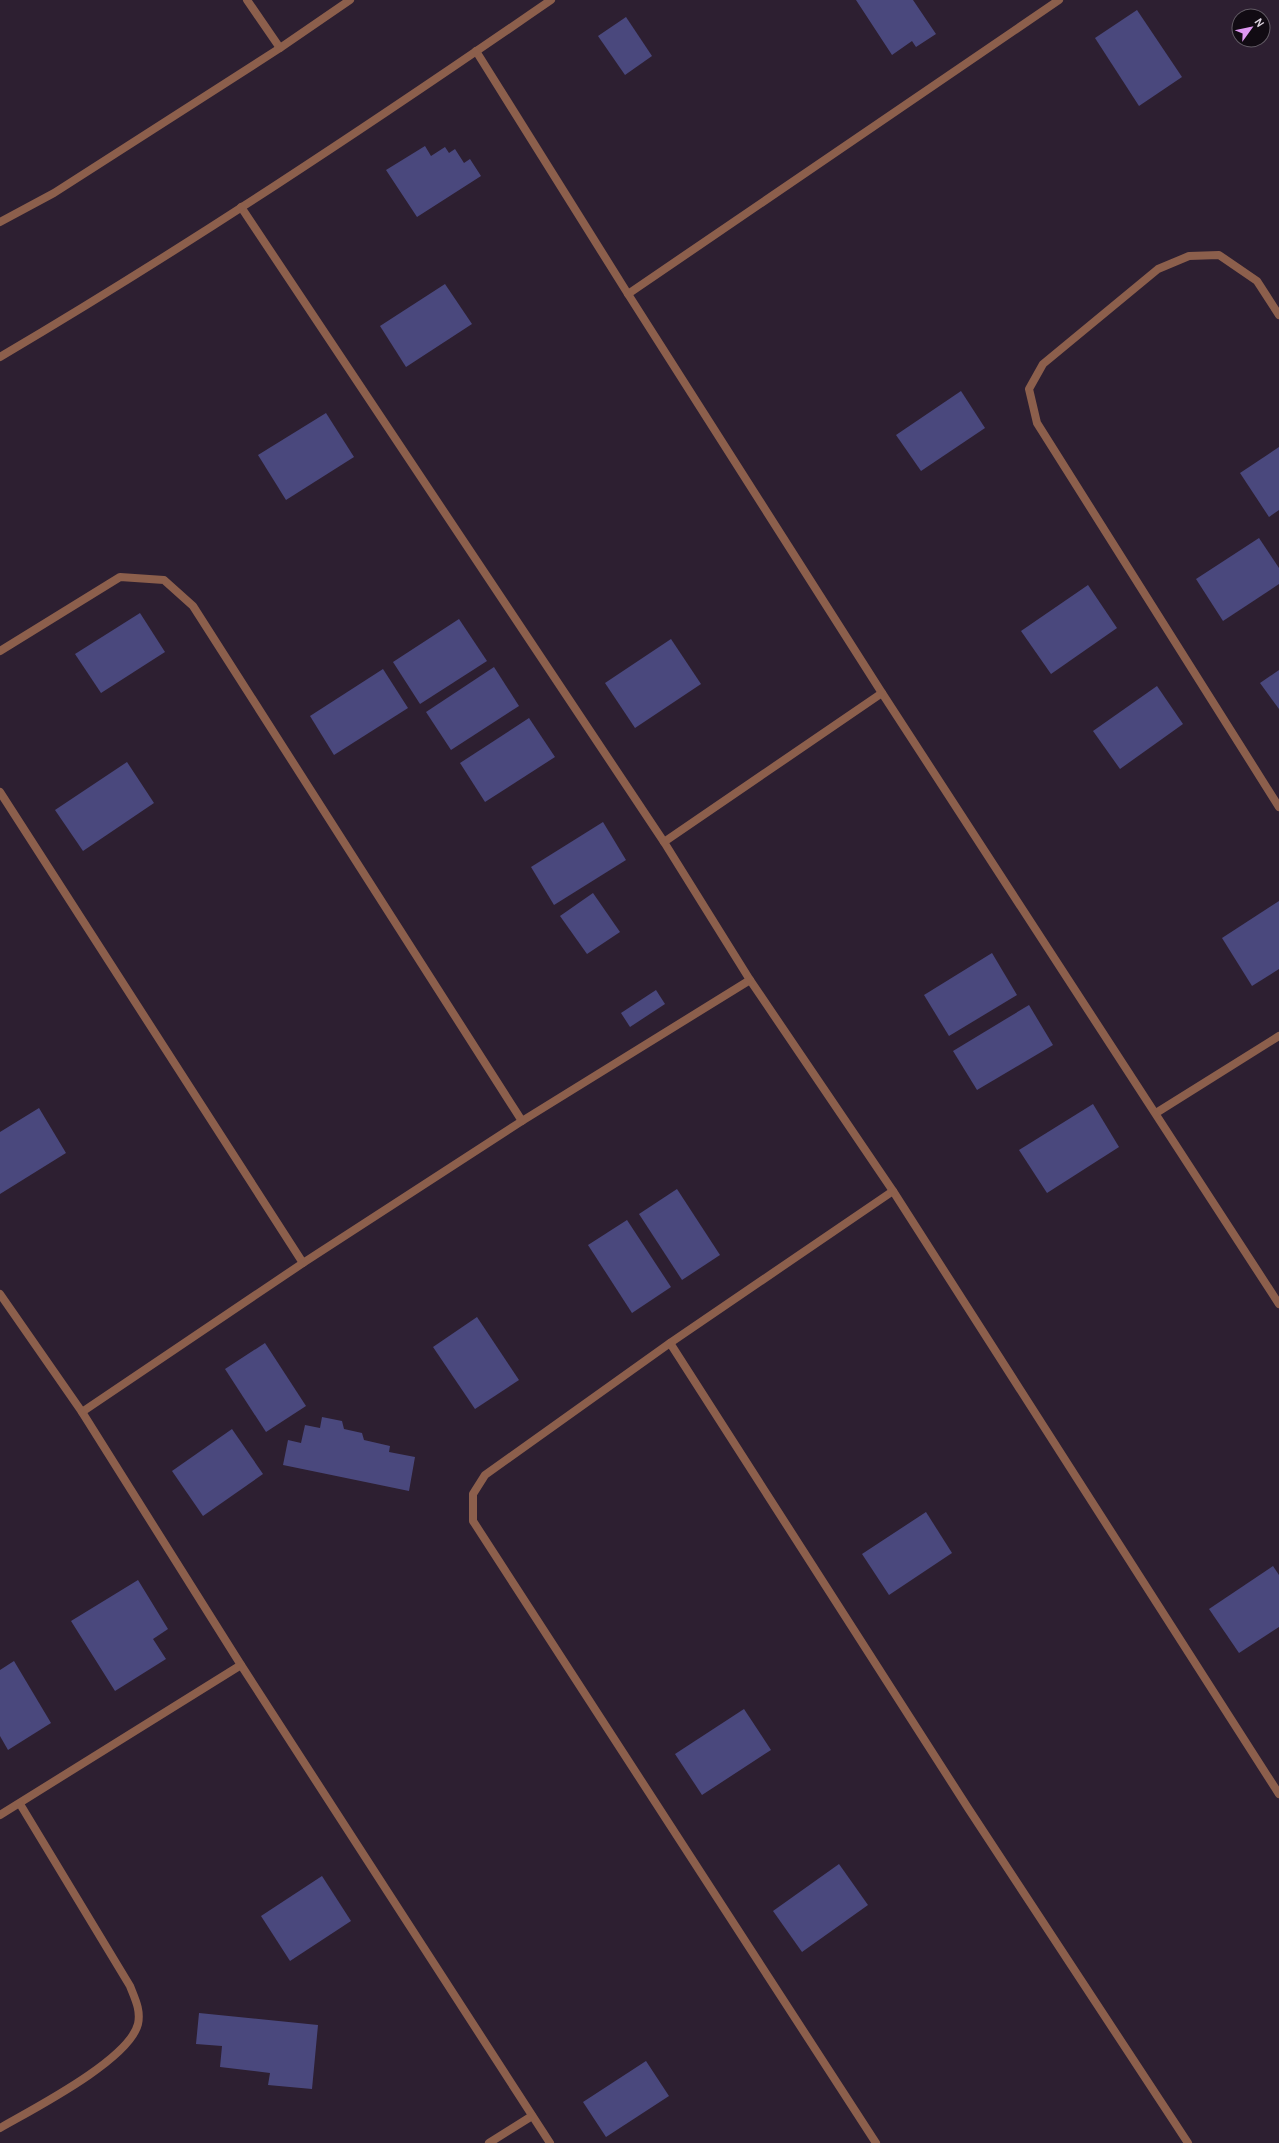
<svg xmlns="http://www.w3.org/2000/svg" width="1279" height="2143" viewBox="0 0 1279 2143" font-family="Cabin,sans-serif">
	<rect width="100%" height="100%" fill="#2d1f31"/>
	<g fill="#4a487d">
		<path d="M856 0H913L936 34 916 47 912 41 892 55Z"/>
		<path d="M1137 10 1182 77 1139 106 1095 38Z"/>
		<path d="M626 17 652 56 625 75 598 36Z"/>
		<path d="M425 146 431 156 445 147 449 153 455 149 464 163 470 159 481 176 417 217 386 170Z"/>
		<path d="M445 284 472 324 406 367 380 326Z"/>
		<path d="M961 391 985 428 921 471 896 435Z"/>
		<path d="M326 413 354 457 286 500 258 455Z"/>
		<path d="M1279 447V510L1269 517 1240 473Z"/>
		<path d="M1259 538 1279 568V584L1223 621 1196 579Z"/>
		<path d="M1088 585 1117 628 1051 674 1021 631Z"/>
		<path d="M140 613 165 652 101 693 75 654Z"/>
		<path d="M459 619 487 661 420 704 393 662Z"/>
		<path d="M671 639 701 684 635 728 605 683Z"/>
		<path d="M494 667 519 706 451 750 426 712Z"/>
		<path d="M383 669 408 708 334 755 310 716Z"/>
		<path d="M1279 670V709L1260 683Z"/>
		<path d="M1157 686 1183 724 1120 769 1093 731Z"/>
		<path d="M529 718 555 757 485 802 460 763Z"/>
		<path d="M127 762 154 803 83 851 55 810Z"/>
		<path d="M603 822 626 860 554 905 531 867Z"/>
		<path d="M593 893 620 932 587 954 560 916Z"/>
		<path d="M1279 901V969L1252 986 1222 938Z"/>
		<path d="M992 953 1017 995 949 1036 924 995Z"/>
		<path d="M656 990 665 1004 630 1027 621 1013Z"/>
		<path d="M1029 1005 1053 1045 977 1090 953 1051Z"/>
		<path d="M1093 1104 1119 1147 1047 1193 1019 1150Z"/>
		<path d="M39 1108 66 1153 0 1194V1132Z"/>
		<path d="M677 1189 720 1255 682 1280 639 1214Z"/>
		<path d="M627 1220 671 1287 632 1313 588 1245Z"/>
		<path d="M477 1317 519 1380 475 1409 433 1347Z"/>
		<path d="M265 1343 306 1406 266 1432 225 1369Z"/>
		<path d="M322 1417 342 1421 344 1429 362 1433 364 1440 390 1446 389 1452 415 1457 409 1491 283 1465 288 1440 301 1443 305 1425 320 1428Z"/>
		<path d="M232 1429 263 1474 203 1516 172 1471Z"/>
		<path d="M926 1512 952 1553 889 1595 862 1554Z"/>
		<path d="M1273 1566 1279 1575V1627L1239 1653 1209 1609Z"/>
		<path d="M138 1580 168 1629 153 1639 166 1659 115 1691 71 1621Z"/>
		<path d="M14 1661 51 1723 8 1750 0 1736V1670Z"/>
		<path d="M744 1709 771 1750 702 1795 675 1754Z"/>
		<path d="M839 1864 868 1905 802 1952 773 1911Z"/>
		<path d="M322 1876 351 1921 290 1961 261 1916Z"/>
		<path d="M199 2013 318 2025 312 2089 268 2085 270 2073 220 2067 222 2046 196 2044Z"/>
		<path d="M646 2061 669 2096 606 2137 583 2102Z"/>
	</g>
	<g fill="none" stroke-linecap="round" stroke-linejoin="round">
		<g stroke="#8c5f4c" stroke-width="8">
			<path d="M247 0 280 48"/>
			<path d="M476 51 628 294 882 693 1279 1304"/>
			<path d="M241 207 664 842 750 980 893 1191 1279 1794"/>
			<path d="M0 222 54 193 280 48 350 0"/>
			<path d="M628 294 1059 0"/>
			<path d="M1279 315 1257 281 1219 255 1189 256 1158 269 1043 364 1029 389 1037 423 1279 807"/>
			<path d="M0 357C188 246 371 124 551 0"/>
			<path d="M0 651 120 577 164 580 193 606 522 1121"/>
			<path d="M0 792 303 1263"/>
			<path d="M664 842 882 693"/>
			<path d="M1156 1113 1279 1036"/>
			<path d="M0 1294 82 1412 241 1665 550 2143"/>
			<path d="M670 1343 968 1808 1188 2143"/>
			<path d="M82 1412 303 1263 522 1121 750 980"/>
			<path d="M0 1815 241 1665"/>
			<path d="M0 2128C33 2109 129 2060 138 2024 141 2010 135 1999 130 1986L20 1804"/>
			<path d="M489 2143 532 2116"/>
			<path d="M876 2143 473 1521V1494L485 1475 670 1343 893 1191"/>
		</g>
	</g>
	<g transform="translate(1251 28) rotate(57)"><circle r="19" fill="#110b13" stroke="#625b65"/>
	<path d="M0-3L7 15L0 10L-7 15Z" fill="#de98f2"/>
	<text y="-6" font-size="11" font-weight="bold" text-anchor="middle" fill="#dcd3df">N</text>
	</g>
</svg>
